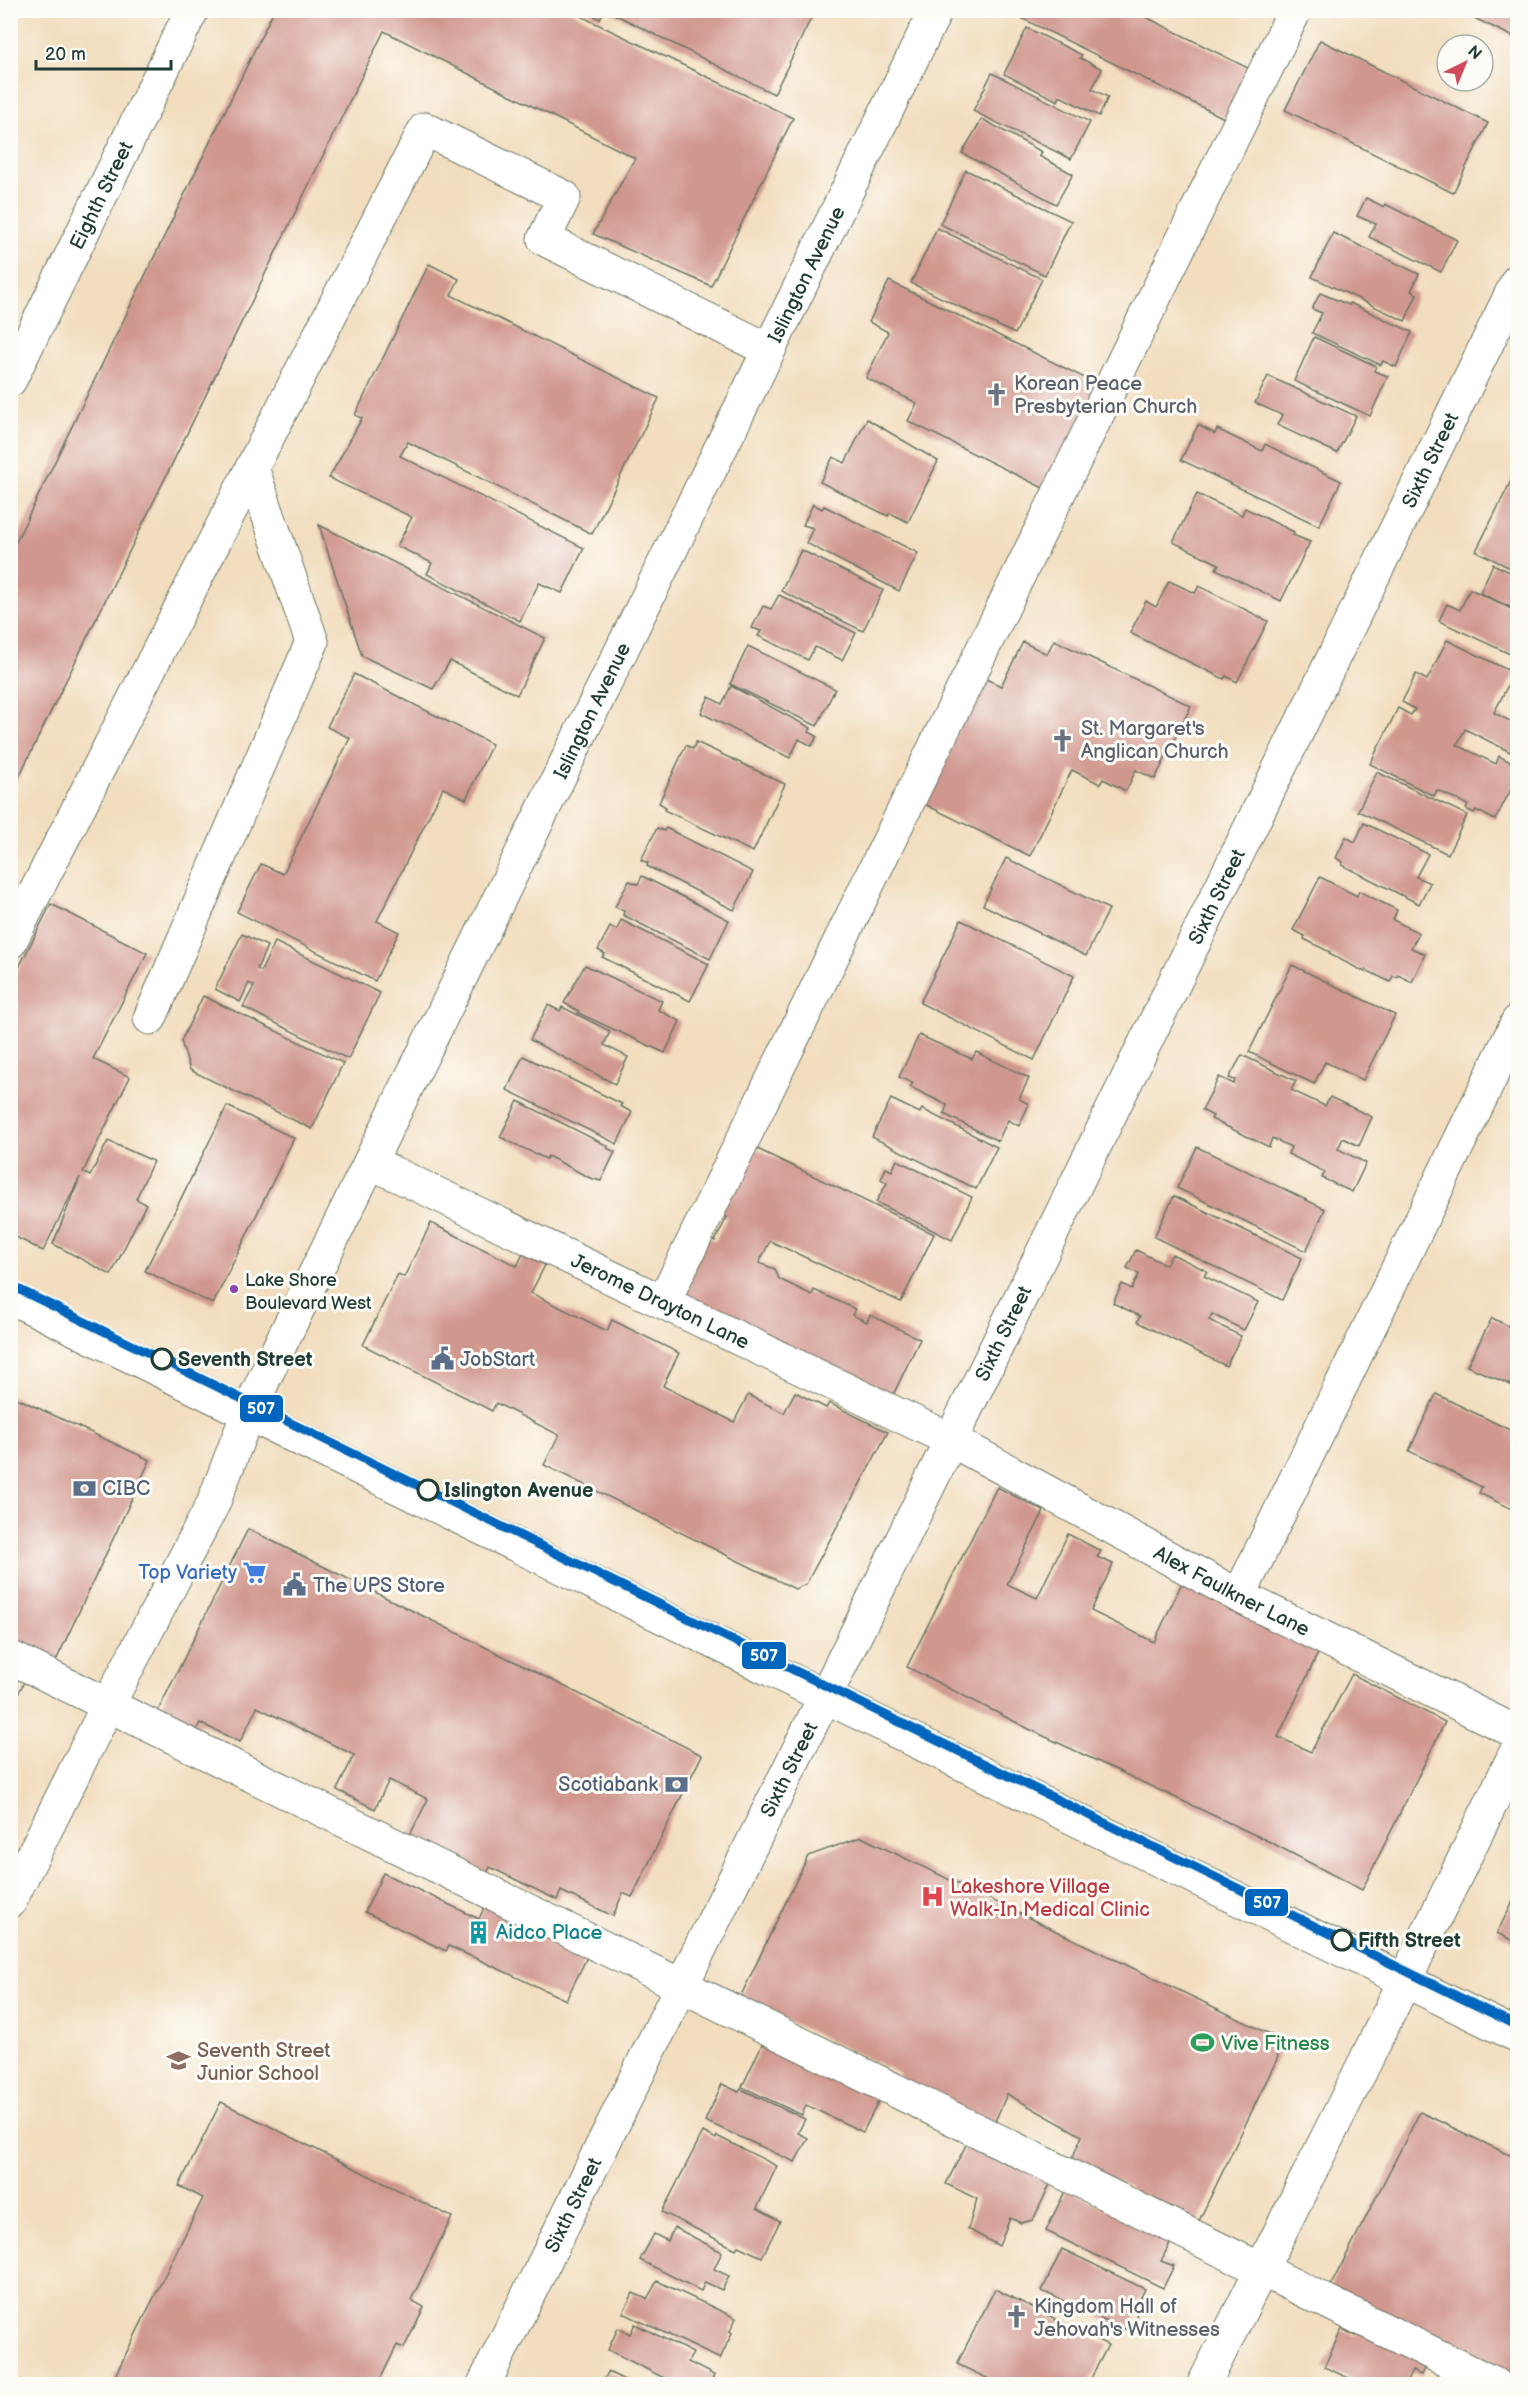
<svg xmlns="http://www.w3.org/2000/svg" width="1528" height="2395" viewBox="0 0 1528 2395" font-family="'Balsamiq Sans',sans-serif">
	<rect width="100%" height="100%" fill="#fdfcf7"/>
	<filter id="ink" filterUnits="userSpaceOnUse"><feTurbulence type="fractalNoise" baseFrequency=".0167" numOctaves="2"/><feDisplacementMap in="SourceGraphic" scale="12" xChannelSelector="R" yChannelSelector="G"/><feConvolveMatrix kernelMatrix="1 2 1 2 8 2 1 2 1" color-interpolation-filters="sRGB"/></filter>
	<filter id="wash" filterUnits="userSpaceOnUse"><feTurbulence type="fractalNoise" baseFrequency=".008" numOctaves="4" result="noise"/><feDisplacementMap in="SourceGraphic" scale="24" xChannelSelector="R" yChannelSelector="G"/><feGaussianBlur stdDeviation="1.35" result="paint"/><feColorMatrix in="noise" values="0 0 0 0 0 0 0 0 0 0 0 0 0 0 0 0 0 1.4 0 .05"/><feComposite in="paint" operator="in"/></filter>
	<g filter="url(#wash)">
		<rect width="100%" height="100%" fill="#f2ddbe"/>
		<g id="blocks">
			<g fill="#d0978e">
				<path d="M274 10H568L793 118 711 286 593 234 635 158 384 31 10 795V554Z"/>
				<path d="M583 10H604L600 19Z"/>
				<path d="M606 10H815L774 94Z"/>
				<path d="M1022 10H1132L1250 69 1226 119 1019 17Z"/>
				<path d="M1459 10H1518V39L1468 15Z"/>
				<path d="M1027 28 1082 55 1080 58 1102 69 1092 89 1108 97 1099 116 1060 96 1058 101 1004 74Z"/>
				<path d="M1320 40 1488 123 1453 193 1285 110Z"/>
				<path d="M992 73 1090 122 1071 159 973 111Z"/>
				<path d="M982 119 1042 152 1039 156 1073 174 1056 204 962 153Z"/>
				<path d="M966 170 1071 221 1045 275 940 224Z"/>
				<path d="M1366 198 1384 207 1385 204 1457 240 1441 272 1369 237 1376 224 1357 216Z"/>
				<path d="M937 228 1042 279 1015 334 911 283Z"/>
				<path d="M1333 233 1419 274 1411 291 1417 294 1405 321 1312 277Z"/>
				<path d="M429 264 459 279 451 295 659 398 592 534 408 442 400 456 584 548 562 593 539 583 520 621 427 574 432 563 397 546 412 517 329 478 362 418 355 415Z"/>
				<path d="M889 281 1099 385 1047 490 908 421 917 403 866 378 888 332 869 322Z"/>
				<path d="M1320 293 1349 305 1350 303 1412 332 1396 367 1383 361 1381 365 1312 333 1322 313 1312 309Z"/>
				<path d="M1314 337 1376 366 1374 371 1388 376 1370 416 1294 381Z"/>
				<path d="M1268 376 1356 416 1337 453 1277 425 1282 415 1255 403Z"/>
				<path d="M867 419 938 461 908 522 890 513 888 516 820 482 833 457 845 463Z"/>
				<path d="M1198 425 1215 434 1217 429 1262 451 1265 444 1341 481 1319 526 1181 460Z"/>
				<path d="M1518 467V572L1476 551Z"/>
				<path d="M1197 494 1242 515 1245 508 1294 532 1293 535 1310 542 1281 601 1216 569 1219 564 1173 542Z"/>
				<path d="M813 504 822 509 824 506 918 553 899 591 806 543 813 528 803 525Z"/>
				<path d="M319 525 545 638 517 695 450 661 433 689 362 656Z"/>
				<path d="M801 550 883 590 863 631 781 591Z"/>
				<path d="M1493 564 1518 576V611L1480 593Z"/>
				<path d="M1169 581 1195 593 1199 586 1268 621 1237 682 1226 676 1224 679 1130 633 1146 601 1156 607Z"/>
				<path d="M1470 589 1518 612V645L1515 644 1510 654 1439 621 1447 604 1460 610Z"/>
				<path d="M779 595 856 633 842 660 815 647 808 660 758 636 761 631 752 628 763 606 771 609Z"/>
				<path d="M1054 640 1191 706 1155 779 1136 770 1126 791 1103 779 1100 784 1072 770 1030 856 922 803 984 678 1001 686 1023 642 1047 654Z"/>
				<path d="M1447 640 1514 673 1494 713 1518 725V756L1465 729 1457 745 1496 764 1499 756 1518 766V776L1495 820 1476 810 1474 813 1466 809 1468 805 1437 790 1434 796 1370 764 1398 708 1411 715 1415 709 1402 702 1416 674 1427 680Z"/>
				<path d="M748 646 835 689 817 726 730 684Z"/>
				<path d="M354 674 492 744 466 799 443 788 377 921 399 932 375 981 237 912 261 864 283 874 350 738 327 727Z"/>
				<path d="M731 686 811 728 809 732 817 736 812 746 799 739 790 758 701 713 709 697 722 704Z"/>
				<path d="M696 742 785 784 753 852 664 810 666 807 659 803 686 745 693 749Z"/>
				<path d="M1377 772 1467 815 1448 854 1358 811Z"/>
				<path d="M1364 823 1428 854 1416 877 1430 883 1419 904 1342 865 1343 862 1336 858 1346 837 1355 842Z"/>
				<path d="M657 828 664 831 666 828 753 872 734 910 647 866 648 863 641 860Z"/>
				<path d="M1006 858 1109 909 1086 956 983 905Z"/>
				<path d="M642 876 729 920 710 959 623 915 624 911 615 907 629 881 638 884Z"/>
				<path d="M1320 877 1357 896 1359 891 1397 910 1393 920 1419 933 1411 948 1425 954 1412 982 1398 975 1397 977 1393 976 1390 982 1366 970 1365 972 1329 954 1330 952 1304 939 1305 936 1293 930Z"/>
				<path d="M51 904 147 953 93 1059 130 1077 83 1172 90 1176 108 1141 153 1161 136 1199 146 1204 111 1275 53 1244 80 1177 43 1251 10 1234V985Z"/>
				<path d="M621 920 709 964 690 1001 602 957 605 954 598 950 610 927 617 930Z"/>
				<path d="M961 920 1074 976 1034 1060 920 1003Z"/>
				<path d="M242 934 267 946 257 969 261 971 275 942 380 993 348 1059 243 1007 254 986 249 983 240 1002 215 989Z"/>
				<path d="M585 965 662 1001 658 1010 680 1021 665 1053 578 1013 579 1011 564 1003Z"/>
				<path d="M1292 965 1395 1015 1363 1080 1325 1062 1314 1084 1249 1052Z"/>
				<path d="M203 996 343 1063 312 1129 190 1070 181 1041Z"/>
				<path d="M548 1005 560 1011 562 1007 610 1031 604 1045 628 1057 615 1084 530 1040Z"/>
				<path d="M919 1035 972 1059 976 1052 1029 1078 1019 1099 1029 1104 1019 1126 1008 1120 998 1141 944 1114 947 1105 910 1087 913 1083 899 1077Z"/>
				<path d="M1242 1055 1296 1081 1291 1090 1325 1106 1330 1097 1372 1117 1359 1146 1343 1138 1338 1149 1366 1163 1352 1192 1322 1178 1325 1172 1288 1154 1291 1147 1272 1138 1269 1147 1211 1119 1213 1116 1202 1110 1219 1077 1234 1084 1235 1080 1229 1078Z"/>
				<path d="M523 1056 622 1104 620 1106 632 1112 617 1144 507 1090Z"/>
				<path d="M891 1099 920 1113 922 1109 997 1147 976 1189 872 1137Z"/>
				<path d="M518 1101 608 1146 607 1148 615 1152 601 1181 590 1178 548 1156 546 1159 500 1137Z"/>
				<path d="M227 1106 294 1138 213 1304 145 1271Z"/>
				<path d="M747 1144 934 1234 901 1302 770 1241 759 1263 775 1269 779 1279 812 1295 814 1290 855 1309 852 1315 867 1322 870 1315 920 1339 892 1397 671 1292 700 1233 715 1241 727 1217 714 1211Z"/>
				<path d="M1197 1147 1325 1209 1306 1251 1177 1188Z"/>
				<path d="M897 1160 972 1197 952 1240 876 1202 887 1183 881 1179 886 1168 892 1171Z"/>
				<path d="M1174 1196 1302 1258 1282 1300 1154 1237Z"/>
				<path d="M431 1223 517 1266 523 1254 545 1265 531 1293 607 1331 612 1320 679 1353 663 1386 734 1422 748 1395 784 1413 795 1392 826 1408 829 1403 888 1432 806 1584 795 1589 544 1465 559 1435 496 1403 492 1411 363 1345 398 1274 404 1277Z"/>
				<path d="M1136 1250 1166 1265 1172 1254 1207 1271 1204 1276 1258 1302 1244 1330 1212 1314 1209 1320 1241 1336 1226 1366 1137 1322 1140 1316 1113 1303 1122 1284 1132 1289 1139 1274 1127 1268Z"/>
				<path d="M1492 1318 1518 1331V1388L1467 1366Z"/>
				<path d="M1436 1394 1518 1434V1512L1479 1493 1482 1487 1409 1451Z"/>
				<path d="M10 1395 150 1460 55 1663 10 1642Z"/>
				<path d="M997 1487 1044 1511 1007 1584 1037 1598 1068 1534 1101 1551 1097 1557 1113 1564 1091 1611 1154 1642 1183 1581 1321 1647 1278 1737 1311 1752 1352 1674 1445 1722 1362 1890 1268 1841 1033 1731 907 1667Z"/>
				<path d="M248 1529 702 1755 632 1897 623 1893 613 1916 561 1891 557 1900 490 1867 484 1881 406 1843 428 1799 389 1780 375 1809 337 1790 354 1755 257 1707 240 1742 200 1723 193 1736 155 1717Z"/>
				<path d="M10 1668 27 1676 10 1710Z"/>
				<path d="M861 1837 1272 2035 1278 2057 1194 2231 1125 2199 1130 2187 1071 2161 1082 2136 1007 2094 990 2133 898 2085 900 2074 786 2020 735 2008 808 1856Z"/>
				<path d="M383 1873 479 1919 486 1903 589 1953 566 2000 449 1946 446 1951 365 1912Z"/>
				<path d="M1518 1891V1943L1497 1933Z"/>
				<path d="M764 2040 881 2096 863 2132 806 2105 802 2115 742 2087Z"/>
				<path d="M722 2084 739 2092 741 2089 805 2119 798 2133 808 2138 795 2162 705 2121Z"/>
				<path d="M221 2102 452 2217 411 2300 424 2307 404 2348 397 2345 378 2384H111L203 2198 179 2186Z"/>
				<path d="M1420 2112 1518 2159V2384H1510L1328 2291Z"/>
				<path d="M703 2132 716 2139 717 2136 777 2166 757 2208 780 2221 762 2257 738 2246 736 2249 662 2212Z"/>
				<path d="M969 2139 1052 2180 1033 2220 1021 2223 1010 2218 999 2246 968 2229 977 2199 946 2184Z"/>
				<path d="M1066 2189 1172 2239 1161 2261 1174 2266 1163 2288 1046 2231Z"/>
				<path d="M674 2227 722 2252 714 2269 729 2276 722 2290 705 2282 701 2291 640 2260 654 2234 668 2241Z"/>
				<path d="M1062 2249 1145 2289 1138 2303 1141 2305 1129 2331 1042 2291Z"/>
				<path d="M657 2281 736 2318 730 2331 732 2333 720 2359 623 2313 633 2293 647 2299Z"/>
				<path d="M995 2289 1108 2345 1088 2384H999L957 2364Z"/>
				<path d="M635 2324 693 2353 688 2362 714 2375 710 2384H688L679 2380 676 2384 608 2350 618 2328 630 2334Z"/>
				<path d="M1342 2329 1356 2336 1358 2330 1427 2362 1421 2375 1412 2371 1406 2384H1362L1324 2367Z"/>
				<path d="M608 2372 633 2384H602Z"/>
			</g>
		</g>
	</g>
	<g filter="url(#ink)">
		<use href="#blocks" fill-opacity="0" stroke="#697564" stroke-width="1.5"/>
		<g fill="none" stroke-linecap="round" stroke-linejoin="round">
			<defs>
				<g id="minor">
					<path id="s1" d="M10 380 192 10"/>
					<path d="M10 942 425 129 564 197 544 239 769 350"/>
					<path d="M150 1018 312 642 252 468"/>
					<path id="s2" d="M370 1162 951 1440 1239 1596 1518 1733"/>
					<path d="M664 1301 1295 10"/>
					<path d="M1239 1596 1518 1021"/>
					<path d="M10 1657 1495 2384"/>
					<path d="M10 1901 108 1705 213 1504 248 1413"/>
					<path id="s3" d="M484 2384 855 1636 1518 280"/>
					<path d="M1204 2384 1366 2060 1518 1748"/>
				</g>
				<g id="major">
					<path d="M10 1297 1518 2036"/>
					<path id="s4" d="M248 1413 282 1341 936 10"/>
				</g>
			</defs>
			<use href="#minor" stroke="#697564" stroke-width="35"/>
			<use href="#major" stroke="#697564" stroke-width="35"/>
			<use href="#minor" stroke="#fff" stroke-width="33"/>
			<use href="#major" stroke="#fff" stroke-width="33"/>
			<defs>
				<path id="tram-1" d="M10 1285 1518 2026"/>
			</defs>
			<use href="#tram-1" stroke="#fdfcf7" stroke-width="14"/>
			<use href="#tram-1" stroke="#0065bd" stroke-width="9"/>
		</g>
	</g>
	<defs>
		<symbol id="church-bare" viewBox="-9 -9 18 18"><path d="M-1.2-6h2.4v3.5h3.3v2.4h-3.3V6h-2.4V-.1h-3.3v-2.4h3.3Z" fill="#6b7280" stroke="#fdfcf7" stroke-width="2.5" paint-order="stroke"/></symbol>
		<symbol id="civic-bare" viewBox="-9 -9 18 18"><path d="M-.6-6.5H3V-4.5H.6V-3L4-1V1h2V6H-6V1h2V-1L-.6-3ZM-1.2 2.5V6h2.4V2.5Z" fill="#5c6f8a" stroke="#fdfcf7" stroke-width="2.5" paint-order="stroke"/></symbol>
		<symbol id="bank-bare" viewBox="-9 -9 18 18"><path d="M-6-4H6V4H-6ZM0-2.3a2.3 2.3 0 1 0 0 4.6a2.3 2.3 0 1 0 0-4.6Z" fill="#5c6f8a" stroke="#fdfcf7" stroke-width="2.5" paint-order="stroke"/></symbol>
		<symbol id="supermarket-bare" viewBox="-9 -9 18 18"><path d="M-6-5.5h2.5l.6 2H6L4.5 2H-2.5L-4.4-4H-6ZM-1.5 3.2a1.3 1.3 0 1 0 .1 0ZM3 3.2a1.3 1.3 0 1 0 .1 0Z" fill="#3f7fe0" stroke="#fdfcf7" stroke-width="2.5" paint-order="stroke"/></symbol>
		<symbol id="hospital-bare" viewBox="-9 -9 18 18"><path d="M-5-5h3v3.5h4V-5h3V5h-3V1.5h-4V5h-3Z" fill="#e0444e" stroke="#fdfcf7" stroke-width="2.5" paint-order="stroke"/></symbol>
		<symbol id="building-bare" viewBox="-9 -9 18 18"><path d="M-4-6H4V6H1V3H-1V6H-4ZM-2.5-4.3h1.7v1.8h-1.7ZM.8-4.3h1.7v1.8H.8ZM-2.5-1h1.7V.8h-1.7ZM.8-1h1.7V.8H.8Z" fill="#0f9aa8" stroke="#fdfcf7" stroke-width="2.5" paint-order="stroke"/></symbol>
		<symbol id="stadium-bare" viewBox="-9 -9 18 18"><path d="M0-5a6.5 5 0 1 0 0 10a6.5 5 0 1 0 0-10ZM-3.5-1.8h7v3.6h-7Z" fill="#2e9e5b" stroke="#fdfcf7" stroke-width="2.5" paint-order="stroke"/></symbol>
		<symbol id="school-bare" viewBox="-9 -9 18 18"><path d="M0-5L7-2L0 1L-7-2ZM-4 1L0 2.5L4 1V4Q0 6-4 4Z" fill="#8d6e63" stroke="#fdfcf7" stroke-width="2.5" paint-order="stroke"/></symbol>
	</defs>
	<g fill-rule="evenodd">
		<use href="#church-bare" x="980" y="378" width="33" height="33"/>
		<use href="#church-bare" x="1046" y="724" width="33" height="33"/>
		<use href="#civic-bare" x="426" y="1342" width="33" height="33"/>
		<use href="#bank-bare" x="68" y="1472" width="33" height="33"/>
		<use href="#supermarket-bare" x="238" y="1556" width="33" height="33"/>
		<use href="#civic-bare" x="278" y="1568" width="33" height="33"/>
		<use href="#bank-bare" x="660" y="1768" width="33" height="33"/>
		<use href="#hospital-bare" x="916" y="1880" width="33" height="33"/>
		<use href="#building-bare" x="462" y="1916" width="33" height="33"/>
		<use href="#stadium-bare" x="1186" y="2026" width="33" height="33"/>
		<use href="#school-bare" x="162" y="2044" width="33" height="33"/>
		<use href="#church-bare" x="1000" y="2300" width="33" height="33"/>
	</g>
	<circle fill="#8e44ad" stroke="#fdfcf7" stroke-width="2" cx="234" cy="1289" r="5"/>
	<g fill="#fdfcf7" stroke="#1f3d34" stroke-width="3">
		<circle cx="162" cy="1359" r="10"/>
		<circle cx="428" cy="1490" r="10"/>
		<circle cx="1342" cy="1940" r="10"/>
	</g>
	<g text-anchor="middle" stroke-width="6" stroke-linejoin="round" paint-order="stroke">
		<g font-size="18" fill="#1f3d34" stroke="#fdfcf7" text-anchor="start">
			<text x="245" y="1286">Lake Shore<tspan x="245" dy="23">Boulevard West</tspan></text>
		</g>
		<g font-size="20" fill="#1f3d34" stroke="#fdfcf7">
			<text dy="7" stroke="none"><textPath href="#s1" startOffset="206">Eighth Street</textPath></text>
			<text dy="7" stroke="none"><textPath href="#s4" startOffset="1268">Islington Avenue</textPath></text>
			<text dy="7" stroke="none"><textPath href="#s3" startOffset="2144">Sixth Street</textPath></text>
			<text dy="7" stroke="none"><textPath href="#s4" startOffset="782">Islington Avenue</textPath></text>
			<text dy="7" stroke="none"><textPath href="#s3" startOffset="1658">Sixth Street</textPath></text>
			<text dy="7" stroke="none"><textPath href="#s2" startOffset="322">Jerome Drayton Lane</textPath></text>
			<text dy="7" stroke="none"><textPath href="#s3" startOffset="1172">Sixth Street</textPath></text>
			<text dy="7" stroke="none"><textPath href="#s2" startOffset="963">Alex Faulkner Lane</textPath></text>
			<text dy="7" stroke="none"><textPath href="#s3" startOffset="686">Sixth Street</textPath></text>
			<text dy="7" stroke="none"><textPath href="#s3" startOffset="200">Sixth Street</textPath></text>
		</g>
		<g font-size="20" fill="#5b616d" stroke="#fdfcf7" text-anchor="start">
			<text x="1014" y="390">Korean Peace<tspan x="1014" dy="23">Presbyterian Church</tspan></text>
			<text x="1081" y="735">St. Margaret's<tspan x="1081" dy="23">Anglican Church</tspan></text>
			<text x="1034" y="2313">Kingdom Hall of<tspan x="1034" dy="23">Jehovah's Witnesses</tspan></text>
		</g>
		<g font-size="20" font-weight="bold" fill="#1f3d34" stroke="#fdfcf7" text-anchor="start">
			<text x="178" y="1366">Seventh Street</text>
			<text x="444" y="1497">Islington Avenue</text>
			<text x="1358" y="1947">Fifth Street</text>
		</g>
		<g font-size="20" fill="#4e5e75" stroke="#fdfcf7" text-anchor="start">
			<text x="460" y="1366">JobStart</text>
			<text x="102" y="1495">CIBC</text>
			<text x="313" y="1592">The UPS Store</text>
			<text x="658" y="1791" text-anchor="end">Scotiabank</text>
		</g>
		<g font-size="20" fill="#366cbe" stroke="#fdfcf7" text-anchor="end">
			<text x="237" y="1579">Top Variety</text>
		</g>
		<g font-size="20" fill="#be3a42" stroke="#fdfcf7" text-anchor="start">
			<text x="950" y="1893">Lakeshore Village<tspan x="950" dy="23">Walk-In Medical Clinic</tspan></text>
		</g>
		<g font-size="20" fill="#0d838f" stroke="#fdfcf7" text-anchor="start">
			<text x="496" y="1939">Aidco Place</text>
		</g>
		<g font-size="20" fill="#27864d" stroke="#fdfcf7" text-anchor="start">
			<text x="1221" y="2050">Vive Fitness</text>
		</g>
		<g font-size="20" fill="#785e54" stroke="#fdfcf7" text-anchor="start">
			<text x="197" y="2057">Seventh Street<tspan x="197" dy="23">Junior School</tspan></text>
		</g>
	</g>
	<g stroke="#fdfcf7" stroke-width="2">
		<rect x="239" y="1394" width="45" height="29" rx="6" fill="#0065bd"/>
		<rect x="741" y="1641" width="46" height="29" rx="6" fill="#0065bd"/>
		<rect x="1244" y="1888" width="45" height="29" rx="6" fill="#0065bd"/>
	</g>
	<g font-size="16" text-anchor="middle" font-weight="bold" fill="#fff">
		<text x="261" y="1414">507</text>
		<text x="764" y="1661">507</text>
		<text x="1267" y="1908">507</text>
	</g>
	<rect width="1528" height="2395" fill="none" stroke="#fdfcf7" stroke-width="36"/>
	<g transform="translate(1465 63) rotate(43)"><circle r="28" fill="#fdfcf7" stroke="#a4b0a9" stroke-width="1.5"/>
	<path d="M0-4.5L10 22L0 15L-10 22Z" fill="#d1495b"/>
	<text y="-9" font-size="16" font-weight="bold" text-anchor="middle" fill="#1f3d34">N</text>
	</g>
	<path d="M36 60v9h135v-9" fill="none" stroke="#1f3d34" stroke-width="3"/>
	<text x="45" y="60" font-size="18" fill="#1f3d34" stroke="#fdfcf7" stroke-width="4.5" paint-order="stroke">20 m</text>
</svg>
